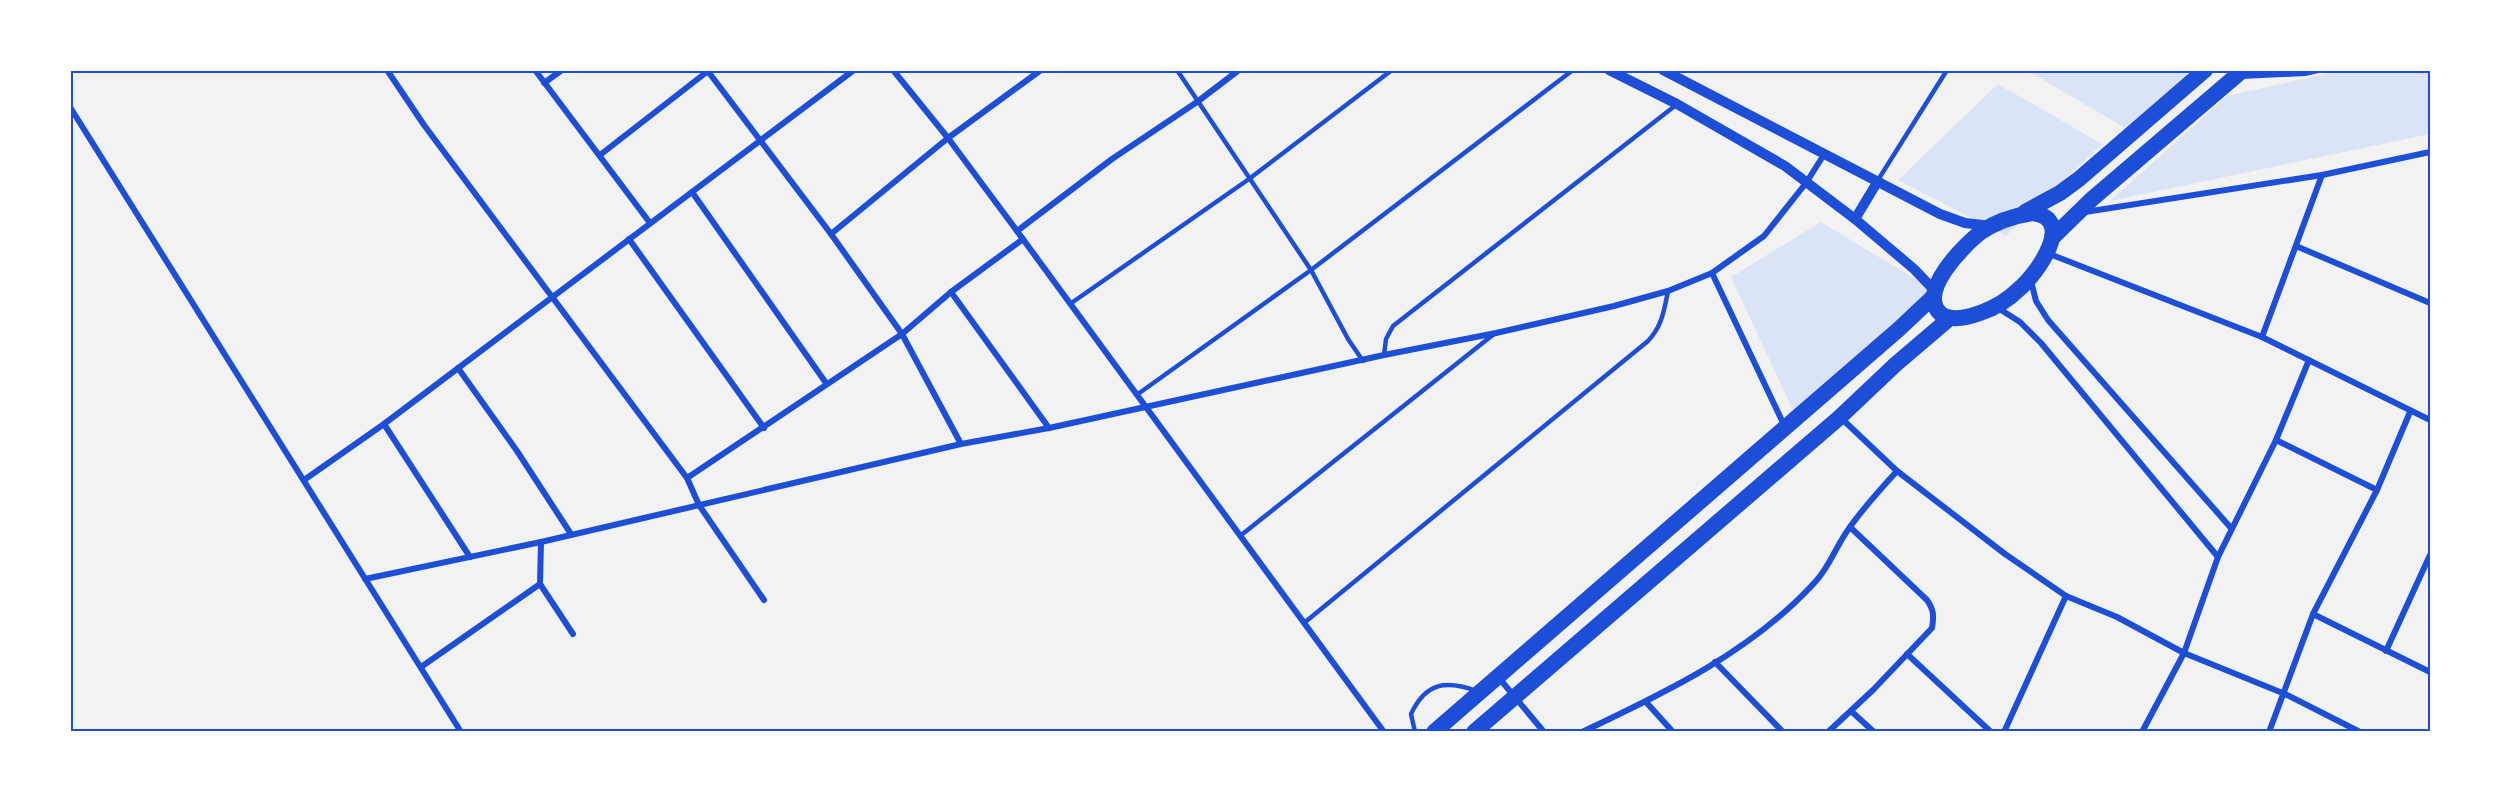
<svg xmlns="http://www.w3.org/2000/svg" width="2501" height="802" viewBox="0 0 2501 802" font-family="'Crimson Pro',serif">
	<rect width="100%" height="100%" fill="#f2f2f2"/>
	<g fill="#dbe4f7">
		<path d="M2184 70 2191 78 2125 128 2028 71Z"/>
		<path d="M2342 70 2430 71V134L2110 201 2227 96Z"/>
		<path d="M1998 84 2102 144 2006 236 1898 180Z"/>
		<path d="M1821 222 1940 294 1796 417 1731 277Z"/>
	</g>
	<g fill="none" stroke-linecap="round" stroke-linejoin="round">
		<g stroke="#1d4ed8" stroke-width="4.5">
			<path d="M1177 70 1311 270 1348 339 1363 361"/>
			<path d="M1878 180 1947 70"/>
			<path d="M1070 304 1249 179 1392 70"/>
			<path d="M1384 355 1386 339 1393 326 1676 105"/>
			<path d="M1138 394 1311 270 1573 70"/>
			<path d="M1240 536 1494 334"/>
			<path d="M1304 623 1648 341C1662 326 1664 311 1668 291"/>
			<path d="M1415 732 1411 714C1426 682 1446 680 1477 691"/>
		</g>
		<g stroke="#1d4ed8" stroke-width="6">
			<path d="M387 70 424 125 687 478 699 505 764 600"/>
			<path d="M535 70 650 223"/>
			<path d="M707 70 831 234 902 334 961 444"/>
			<path d="M893 70 948 138 1017 231 1384 732"/>
			<path d="M2241 76 2305 73 2318 70"/>
			<path d="M544 83 562 70"/>
			<path d="M70 107 461 732"/>
			<path d="M600 155 708 71"/>
			<path d="M692 192 826 383"/>
			<path d="M2085 212 2322 175 2430 152"/>
			<path d="M1017 231 1112 159 1197 102 1239 70"/>
			<path d="M831 234 948 138 1041 70"/>
			<path d="M629 239 764 428"/>
			<path d="M2296 246 2430 303"/>
			<path d="M2047 253 2262 337 2430 420"/>
			<path d="M1712 273 1785 427"/>
			<path d="M2031 281 2036 301 2048 320 2231 528"/>
			<path d="M951 292 1049 428"/>
			<path d="M1998 308 2020 322 2041 343 2218 557"/>
			<path d="M2262 337 2322 175"/>
			<path d="M458 368 517 451 571 534"/>
			<path d="M1841 418 1897 471 2005 554 2066 596 2117 617 2184 653 2285 694 2360 732"/>
			<path d="M384 424 470 557"/>
			<path d="M2276 440 2377 490"/>
			<path d="M687 478 902 334 951 292 1023 239"/>
			<path d="M304 480 384 424 854 70"/>
			<path d="M365 579 541 542 961 444 1049 428 1384 355 1496 333 1614 306 1668 291 1712 273 1764 236 1806 183 1825 153"/>
			<path d="M540 584 573 634"/>
			<path d="M2313 614 2430 672"/>
			<path d="M2386 651 2430 555"/>
			<path d="M1907 654 1991 732"/>
			<path d="M1715 662 1783 732"/>
			<path d="M421 667 540 584 541 542"/>
			<path d="M1499 678 1544 732"/>
			<path d="M1646 702 1673 732"/>
			<path d="M1851 711 1874 732"/>
			<path d="M1582 732C1665 693 1753 651 1816 581 1830 566 1837 544 1850 527 1864 507 1881 489 1897 471"/>
			<path d="M1828 732 1873 690 1932 628C1934 616 1934 610 1927 600L1850 527"/>
			<path d="M2004 732 2066 596"/>
			<path d="M2142 732 2184 653 2218 557 2276 440 2309 360"/>
			<path d="M2269 732 2313 614 2377 490 2410 412"/>
		</g>
		<g stroke="#1d4ed8" stroke-width="10">
			<path d="M1609 70 1677 104 1785 166 1855 219 1914 269 1935 291"/>
			<path d="M1663 70 1940 214 1965 223 1991 226"/>
			<path d="M1855 219 1878 181"/>
		</g>
		<g stroke="#1d4ed8" stroke-width="16">
			<path d="M2025 212 2060 193 2079 179 2205 70"/>
			<path d="M2032 213C2077 218 2037 274 2019 289 2008 300 1995 308 1980 313 1969 317 1952 322 1941 314 1916 293 1964 245 1981 232 1997 221 2013 216 2032 213Z"/>
			<path d="M2052 238 2092 199 2243 70"/>
			<path d="M1434 732 1899 329 1934 296"/>
			<path d="M1474 732 1840 417 1896 364 1950 318"/>
		</g>
	</g>
	<rect width="2501" height="802" fill="none" stroke="#ffffff" stroke-width="144"/>
	<rect x="72" y="72" width="2357" height="658" fill="none" stroke="#1d4ed8" stroke-width="2"/>
</svg>
